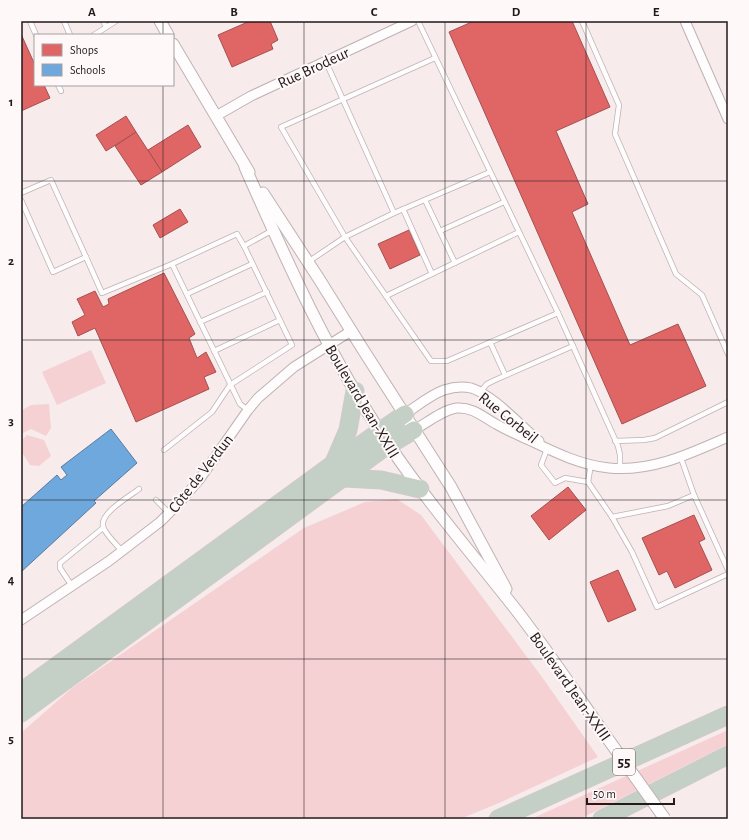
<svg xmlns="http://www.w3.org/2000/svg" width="749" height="840" viewBox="0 0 749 840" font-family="'Alegreya Sans',sans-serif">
	<rect width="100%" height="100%" fill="#f7ebec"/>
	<g fill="#f5d1d4">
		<path d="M91 350 106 383 57 405 42 372Z"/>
		<path d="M49 404 51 428 46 436 31 429 21 434V411L31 405Z"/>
		<path d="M27 435 44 440 51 456 39 466 30 465 21 451V441Z"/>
		<path d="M397 499 421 515 542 677 598 757 499 803 460 819H21V733L72 688 304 528 365 502Z"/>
		<path d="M728 730V744L580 819H531Z"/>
	</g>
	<g fill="#e06666" stroke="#a74f4f">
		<path d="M250 21H270L278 40 271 44 273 49 232 67 218 35Z"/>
		<path d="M474 21H572L610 107 556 131 588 204 572 212 630 345 678 324 706 386 622 424 449 32Z"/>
		<path d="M21 34 35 65V85H44L50 98 21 111Z"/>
		<path d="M126 116 136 132 106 151 96 135Z"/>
		<path d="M188 125 201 147 162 172 148 150Z"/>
		<path d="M136 132 162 172 141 185 115 146Z"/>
		<path d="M180 209 188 222 160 238 153 225Z"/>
		<path d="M409 230 420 255 390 269 378 244Z"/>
		<path d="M164 273 195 334 189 338 197 358 206 352 216 372 204 377 209 389 136 422 95 328 78 336 72 322 85 315 77 299 95 291 103 307 109 304 108 299Z"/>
		<path d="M568 487 586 510 549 540 531 516Z"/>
		<path d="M694 515 705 539 699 542 712 570 675 588 667 571 659 575 642 538Z"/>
		<path d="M618 570 636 610 608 622 590 582Z"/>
	</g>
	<path fill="#6fa8dc" stroke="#587da2" d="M111 429 137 463 94 501 96 503 21 572V507L57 475 61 480 67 475 61 467Z"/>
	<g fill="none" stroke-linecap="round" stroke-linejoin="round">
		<defs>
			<g id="service">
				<path d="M30 21 36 35"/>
				<path d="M64 21 70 35"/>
				<path d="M103 21 106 27"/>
				<path d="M418 21 558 313 618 446 620 455V468"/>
				<path d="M582 21 619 105 615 134 676 274 702 295 728 354"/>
				<path d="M94 35 116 21"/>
				<path d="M435 58 281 127 345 237 431 361H447L558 313"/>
				<path d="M58 85 61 91"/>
				<path d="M21 193 51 180 86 257"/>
				<path d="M21 200 53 272 86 257 102 293 172 264 237 234 244 246 273 230"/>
				<path d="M425 200 455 263"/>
				<path d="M403 209 432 274"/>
				<path d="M394 213 490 172"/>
				<path d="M440 231 504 202"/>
				<path d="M308 262 345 237 394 213 326 62"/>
				<path d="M172 264 240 404 248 410"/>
				<path d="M187 294 252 264"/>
				<path d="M386 296 519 232"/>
				<path d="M200 322 267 292"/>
				<path d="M490 342 505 375"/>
				<path d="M214 351 280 320"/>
				<path d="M480 392 487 384 495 380 573 346"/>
				<path d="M615 441 644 440 655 438 728 402"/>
				<path d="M547 449 541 465 555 483 565 478 588 482 591 464"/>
				<path d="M164 450 212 412 230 385 292 345 244 246"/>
				<path d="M588 482 612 517 632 552 657 607 728 574"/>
				<path d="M694 495 728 570"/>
				<path d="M156 500 169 513"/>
				<path d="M612 517 668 506 694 495 681 458"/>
				<path d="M122 551C117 545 104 533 103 526 100 513 130 496 139 489"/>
				<path d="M72 586 60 568V563L103 528"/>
			</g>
			<g id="minor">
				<path d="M685 21 728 119"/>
				<path d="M216 116 251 96 412 21"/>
				<path d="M405 414C417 406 430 395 444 390 453 387 462 386 471 388 492 394 522 427 539 441"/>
				<path d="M414 430C427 423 442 410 457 408 473 407 483 417 496 424 506 430 518 435 529 440 554 452 580 465 609 468 652 472 689 454 728 437"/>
				<path d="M21 620 109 561 160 522 179 503 199 480 248 410 258 398 294 367 351 331"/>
			</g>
			<g id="tertiary">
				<path d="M160 21 168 35"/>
				<path d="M173 44 249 172"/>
				<path d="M245 167C287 262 330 359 389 445 428 503 474 556 517 611 547 650 575 692 603 732"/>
				<path d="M263 193 319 279 362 348 451 487 506 589"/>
			</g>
			<g id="motorway">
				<path d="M333 465 348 430 355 391"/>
				<path d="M344 478 381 480 420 489"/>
				<path d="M21 692 332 465 405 414"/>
				<path d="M21 713 382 449 414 430"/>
				<path d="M498 819 728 715"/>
				<path d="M602 819 728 755"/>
			</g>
		</defs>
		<use href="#service" stroke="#beb3b4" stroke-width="6"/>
		<use href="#minor" stroke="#beb3b4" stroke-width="11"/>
		<use href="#tertiary" stroke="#beb3b4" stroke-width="13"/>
		<use href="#motorway" stroke="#d0caca" stroke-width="19"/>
		<use href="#service" stroke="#fefcfc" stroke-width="4.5"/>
		<use href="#minor" stroke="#fefcfc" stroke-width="9"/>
		<use href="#tertiary" stroke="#fefcfc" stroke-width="11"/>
		<use href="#motorway" stroke="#c4d0c5" stroke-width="17"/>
		<defs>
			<path id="tertiary-bridge" d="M603 732 665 819"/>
		</defs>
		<use href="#tertiary-bridge" stroke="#beb3b4" stroke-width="13" stroke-linecap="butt"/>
		<use href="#tertiary-bridge" stroke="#fefcfc" stroke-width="11"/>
	</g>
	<path fill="none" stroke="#221919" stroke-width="1" stroke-opacity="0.55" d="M163 21V35M304 21V819M445 21V819M586 21V819M163 85V819M21 181H728M21 340H728M21 500H728M21 659H728"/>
	<g text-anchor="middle" stroke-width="4" stroke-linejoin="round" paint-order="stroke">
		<rect fill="#fef8f8" stroke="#645c5c" stroke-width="1" x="613" y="749" width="22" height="26" rx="3"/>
		<g font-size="15" font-weight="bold" fill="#221919">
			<text x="624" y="767">55</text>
		</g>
		<g font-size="16" fill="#221919" stroke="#fef8f8">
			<text transform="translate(313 67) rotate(-25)" y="6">Rue Brodeur</text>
			<text transform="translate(363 401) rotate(59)" y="6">Boulevard Jean-XXIII</text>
			<text transform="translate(509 417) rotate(39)" y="6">Rue Corbeil</text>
			<text transform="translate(200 473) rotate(-52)" y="6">Côte de Verdun</text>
			<text transform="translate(571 686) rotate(55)" y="6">Boulevard Jean-XXIII</text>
		</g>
	</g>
	<rect width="749" height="840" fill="none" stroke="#fef8f8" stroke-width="44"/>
	<rect x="34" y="34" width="140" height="52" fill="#fef8f8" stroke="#a69f9f"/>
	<rect x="42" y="44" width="20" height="12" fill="#e06666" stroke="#a69f9f"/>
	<text x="70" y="54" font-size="12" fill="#221919">Shops</text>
	<rect x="42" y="64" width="20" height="12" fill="#6fa8dc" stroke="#a69f9f"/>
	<text x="70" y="74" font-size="12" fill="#221919">Schools</text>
	<path d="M587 798v6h87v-6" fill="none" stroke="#221919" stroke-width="2"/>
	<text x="593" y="798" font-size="12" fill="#221919" stroke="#fef8f8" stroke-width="3" paint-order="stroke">50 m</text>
	<rect x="22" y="22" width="705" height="796" fill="none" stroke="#221919" stroke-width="1.5"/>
	<g font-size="13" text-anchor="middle" font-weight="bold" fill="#221919">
		<text x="92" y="16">A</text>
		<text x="234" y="16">B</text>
		<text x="374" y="16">C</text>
		<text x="516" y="16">D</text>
		<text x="656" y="16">E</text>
		<text x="11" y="106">1</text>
		<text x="11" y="265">2</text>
		<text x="11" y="425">3</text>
		<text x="11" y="584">4</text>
		<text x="11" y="743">5</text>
	</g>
</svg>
